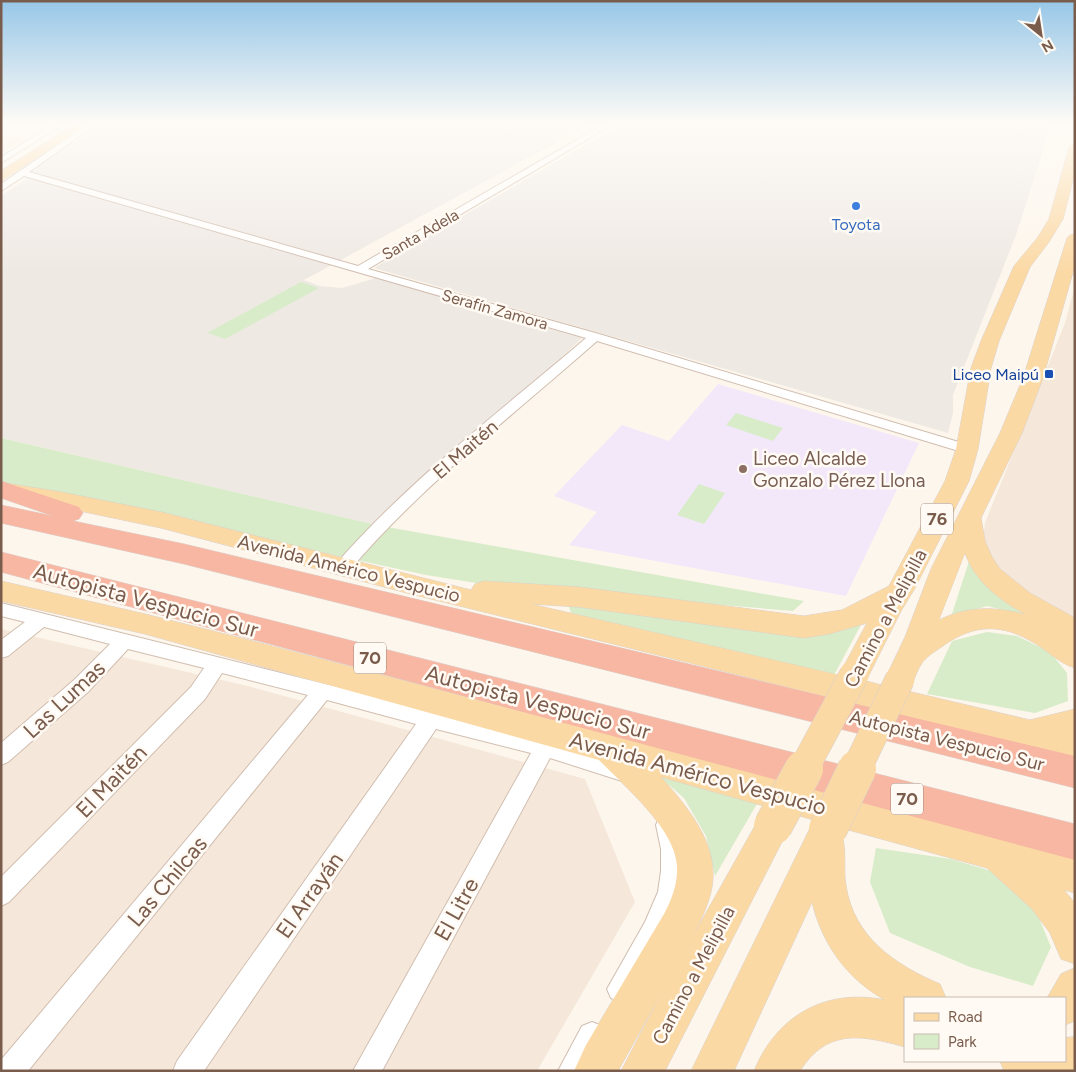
<svg xmlns="http://www.w3.org/2000/svg" width="1076" height="1072" viewBox="0 0 1076 1072" font-family="Figtree,sans-serif">
	<rect width="100%" height="100%" fill="#fdf6ec"/>
	<g fill="#f5e8da">
		<path d="M1075 286V620L1041 602 996 568 983 540 985 523 1065 323Z"/>
		<path d="M1 629 248 686 585 779 635 902 537 1071H1Z"/>
	</g>
	<path fill="#fde8e0" d="M1 123H52L1 154Z"/>
	<g fill="#efe9e4">
		<path d="M102 123H592L304 280 320 286 342 288 376 278 582 338 381 526 1 438V196L27 179 32 171Z"/>
		<path d="M623 123H1052L1016 235 953 395V413L948 433 374 268Z"/>
	</g>
	<path fill="#f3e8fa" d="M718 384 919 443 846 596 569 545 597 512 554 496 622 425 669 441Z"/>
	<g fill="#d8ecc9">
		<path d="M301 282 319 288 225 339 207 333Z"/>
		<path d="M736 413 783 428 773 441 726 425Z"/>
		<path d="M1 438 381 526 804 601 793 611 495 586 426 575 1 483Z"/>
		<path d="M699 484 725 493 704 524 677 515Z"/>
		<path d="M970 558 1028 616 987 606 951 617Z"/>
		<path d="M568 604 862 623 833 677 571 613Z"/>
		<path d="M987 632 1017 636 1050 652 1067 673 1068 701 1035 713 927 694 952 641Z"/>
		<path d="M654 772 758 802 715 876 706 836 684 798Z"/>
		<path d="M876 848 951 859 998 873 1036 911 1051 947 1033 986 970 967 890 933 870 882Z"/>
	</g>
	<g fill="none" stroke-linecap="round" stroke-linejoin="round">
		<defs>
			<g id="street">
				<path d="M56 123H65L1 163V157Z"/>
				<path d="M90 123H98L29 172 358 266 606 123H615L368 269 599 334 972 446 974 449 972 452H962L597 341C512 416 421 486 348 572L342 574 336 572 334 568 336 564C410 479 501 411 586 338L24 176 1 191V184Z"/>
				<path d="M1 603 545 739 604 756 633 766 636 773 633 780 625 782 550 758 382 1071H353L531 753 436 729 204 1071H173L177 1061 416 724 327 700 28 1071H1V1060L308 695 222 673 205 699 9 902 1 906V877L191 687 204 668 128 649 88 692 8 762 1 765V743L74 680 110 644 44 627 8 656 1 658V640L25 622 1 616Z"/>
				<path d="M667 815 675 818C699 871 673 924 645 970 638 983 634 996 620 1002L611 998 607 989 645 922 658 892 661 871V849L656 825 659 818Z"/>
				<path d="M592 1022 602 1026 606 1036 588 1071H558L582 1026Z"/>
			</g>
			<g id="primary">
				<path d="M77 123H90L1 181V171Z"/>
				<path d="M1075 143V172L1063 219 1049 242 1030 267 999 341 991 368 978 449 969 481 915 588 901 611 866 681 889 687 885 679 905 637 931 569 1000 433 1023 378 1067 238 1070 235 1075 234V265L1043 378 1022 433 981 518 985 541 992 557 1000 569 1030 593 1075 618V668C1058 663 1045 648 1029 640 997 622 969 626 940 648 934 652 926 657 922 663 917 670 914 680 911 687L903 690 1030 720 1075 709V758L407 593 161 528 61 507 11 498 1 494 3 486 11 484 61 492 161 512 471 590 475 584 484 581 579 587 804 616 842 610 889 586 945 481 956 449 971 368 981 341 1014 266 1038 237 1049 219 1069 147ZM965 553C975 582 1000 600 1026 615 996 606 967 606 939 620ZM531 604 579 607 804 638 829 634 867 623 839 675Z"/>
				<path d="M1 581 145 614 249 640 1075 857V893L1064 890 1075 903V964L1061 959 1050 933 1032 909 987 868 845 829 842 836C847 851 843 870 846 886 854 937 895 965 940 984L946 998H905V1047C862 1035 827 1028 800 1071H754C777 1015 826 988 885 1000 847 979 822 944 812 902L734 1071H691L814 820 661 777C685 804 715 839 713 878 712 898 702 918 693 936L761 815 773 810 785 815 790 826 665 1071H621L661 994 618 1071H574L586 1045 664 914C672 899 678 883 677 866 675 828 624 786 599 760L145 634 1 601Z"/>
				<path d="M1075 968V1021L1065 1025V998H1047L1061 974Z"/>
				<path d="M1075 1037V1071H1004L1000 1061H1065V1038Z"/>
			</g>
			<g id="highway">
				<path d="M1 481 79 507 83 513 79 519 73 521 184 544 1075 756V788L184 564 1 523V505L53 516 1 498Z"/>
				<path d="M1 552 1075 824V860L1 572Z"/>
			</g>
		</defs>
		<use href="#street" stroke="#d1beb0" stroke-width="2"/>
		<use href="#primary" stroke="#dad1cd" stroke-width="1"/>
		<use href="#highway" stroke="#dad1cd" stroke-width="1"/>
		<use href="#street" fill="#fff" fill-rule="evenodd"/>
		<use href="#primary" fill="#fbd9a5" fill-rule="evenodd"/>
		<use href="#highway" fill="#f7b7a3" fill-rule="evenodd"/>
		<defs>
			<g id="primary-bridge-far1">
				<path d="M803 770 854 675"/>
				<path d="M856 770 900 679"/>
			</g>
			<g id="primary-bridge">
				<path d="M773 826 804 769"/>
				<path d="M828 829 857 769"/>
			</g>
		</defs>
		<use href="#primary-bridge-far1" stroke="#dad1cd" stroke-width="30" stroke-linecap="butt"/>
		<use href="#primary-bridge" stroke="#dad1cd" stroke-width="39" stroke-linecap="butt"/>
		<use href="#primary-bridge-far1" stroke="#fbd9a5" stroke-width="29"/>
		<use href="#primary-bridge" stroke="#fbd9a5" stroke-width="38"/>
	</g>
	<linearGradient id="sky" x2="0" y2="1"><stop stop-color="#97c7e8"/><stop offset="0.45" stop-color="#fefbf6"/><stop offset="1" stop-color="#fefbf6" stop-opacity="0"/></linearGradient>
	<rect width="1076" height="273" fill="url(#sky)"/>
	<circle fill="#3f7fe0" stroke="#fffaf3" stroke-width="2" cx="856" cy="206" r="5"/>
	<rect fill="#1a4fb4" stroke="#fffaf3" stroke-width="2" x="1044" y="369" width="10" height="10" rx="2.5"/>
	<circle fill="#8d6e63" stroke="#fffaf3" stroke-width="2" cx="743" cy="469" r="5"/>
	<g text-anchor="middle" stroke-width="5" stroke-linejoin="round" paint-order="stroke">
		<g font-size="16" fill="#366cbe" stroke="#fffaf3">
			<text x="856" y="230">Toyota</text>
		</g>
		<g font-size="16" fill="#7a5c4d" stroke="#fffaf3">
			<text transform="translate(420 234) rotate(-30)" y="6">Santa Adela</text>
			<text transform="translate(495 309) rotate(16)" y="6">Serafín Zamora</text>
		</g>
		<g font-size="16" fill="#164399" stroke="#fffaf3" text-anchor="end">
			<text x="1039" y="380">Liceo Maipú</text>
		</g>
		<g fill="#fffaf3" stroke="#a28b7f" stroke-width="1">
			<rect x="921" y="503.5" width="32" height="31" rx="4"/>
			<rect x="354" y="642.5" width="32" height="31" rx="4"/>
			<rect x="891" y="783.5" width="32" height="31" rx="4"/>
		</g>
		<g font-size="18" font-weight="bold" fill="#7a5c4d">
			<text x="937" y="525">76</text>
			<text x="370" y="664">70</text>
			<text x="907" y="805">70</text>
		</g>
		<g font-size="19" fill="#7a5c4d" stroke="#fffaf3">
			<text transform="translate(465 449) rotate(-41)" y="7">El Maitén</text>
			<text transform="translate(349 568) rotate(14)" y="7">Avenida Américo Vespucio</text>
			<text transform="translate(885 618) rotate(-62)" y="7">Camino a Melipilla</text>
			<text transform="translate(947 740) rotate(14)" y="7">Autopista Vespucio Sur</text>
			<text transform="translate(693 975) rotate(-62)" y="7">Camino a Melipilla</text>
		</g>
		<g font-size="19" fill="#785e54" stroke="#fffaf3" text-anchor="start">
			<text x="753" y="465">Liceo Alcalde<tspan x="753" dy="22">Gonzalo Pérez Llona</tspan></text>
		</g>
		<g font-size="22" fill="#7a5c4d" stroke="#fffaf3">
			<text transform="translate(146 600) rotate(15)" y="8">Autopista Vespucio Sur</text>
			<text transform="translate(64 699) rotate(-43)" y="8">Las Lumas</text>
			<text transform="translate(538 702) rotate(15)" y="8">Autopista Vespucio Sur</text>
			<text transform="translate(698 773) rotate(15)" y="8">Avenida Américo Vespucio</text>
			<text transform="translate(111 781) rotate(-46)" y="8">El Maitén</text>
			<text transform="translate(167 881) rotate(-50)" y="8">Las Chilcas</text>
			<text transform="translate(309 895) rotate(-55)" y="8">El Arrayán</text>
			<text transform="translate(456 909) rotate(-61)" y="8">El Litre</text>
		</g>
	</g>
	<rect width="1076" height="1072" fill="none" stroke="#7a5c4d" stroke-width="5"/>
	<rect x="904" y="997" width="162" height="65" fill="#fffaf3" stroke="#cabbb1"/>
	<rect x="914" y="1013" width="25" height="8" fill="#fbd9a5" stroke="#cabbb1"/>
	<text x="948" y="1022" font-size="15" fill="#7a5c4d">Road</text>
	<rect x="914" y="1034" width="25" height="15" fill="#d8ecc9" stroke="#cabbb1"/>
	<text x="948" y="1047" font-size="15" fill="#7a5c4d">Park</text>
	<g transform="translate(1041 35) rotate(150)" stroke="#fffaf3" stroke-width="4" paint-order="stroke">
	<path d="M0-4L9 19L0 12L-9 19Z" fill="#7a5c4d"/>
	<text y="-8" font-size="14" font-weight="bold" text-anchor="middle" fill="#7a5c4d">N</text>
	</g>
</svg>
